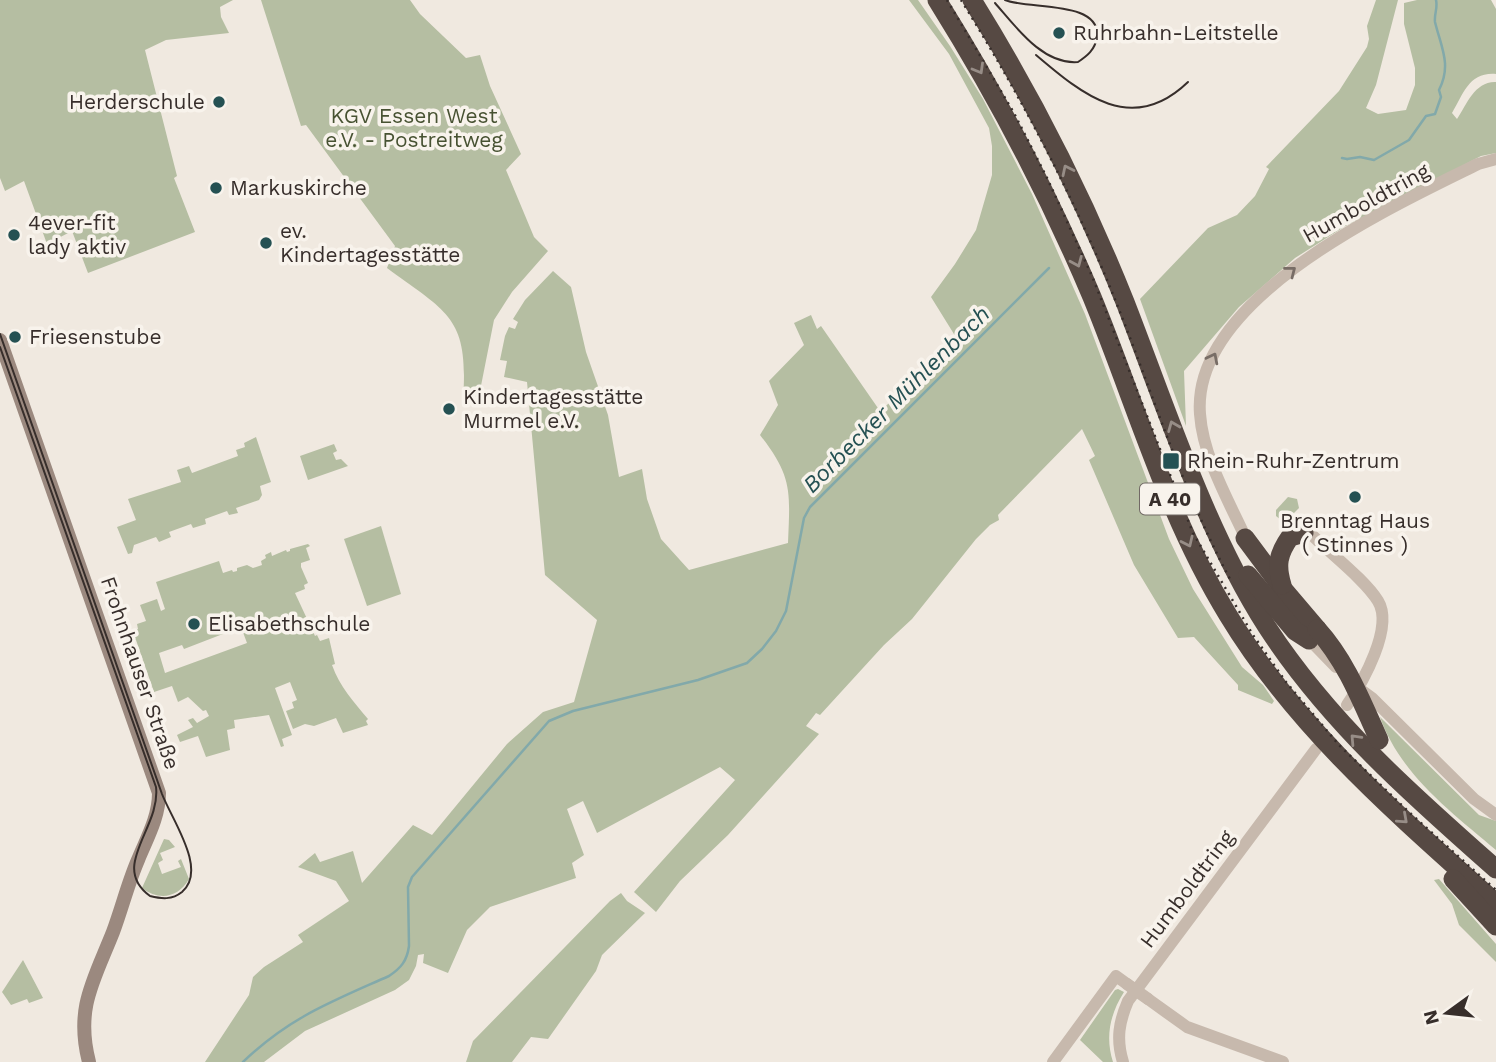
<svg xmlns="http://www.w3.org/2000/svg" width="1496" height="1062" viewBox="0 0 1496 1062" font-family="'Work Sans',sans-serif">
	<rect width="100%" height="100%" fill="#f0e9e0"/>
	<g fill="#b5bea2" fill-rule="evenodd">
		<path d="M0 0H233L220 7 221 17 229 33 166 40 145 50 177 176 174 178 195 232 88 273 72 231 47 244 24 181 5 191 0 178Z"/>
		<path d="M261 0H410L420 14 466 58 480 55 490 86 521 154 506 170 534 237 548 251 512 292 494 320 477 406 463 399C469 317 448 313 387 268L395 246 306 125 301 126Z"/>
		<path d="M909 0H918L950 46 983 99 1032 194 1085 314 1169 539 1193 589 1242 667 1263 685 1274 701 1272 704 1238 690V685L1194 637 1178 638 1134 565 1089 460 1095 456 1082 429 998 515 999 520 990 525 976 539 912 619 884 645 820 715 816 713 806 726 819 734 728 835 680 881 656 912 634 892 735 780 720 767 597 833 583 801 567 809 584 855 572 863 576 878 490 907 467 930 448 973 423 963 424 954 418 955 416 966 409 980 395 990 305 1031 264 1062H205L249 995 253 977 264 967 303 942 298 935 349 901 336 881 298 867 315 853 320 862 353 851 362 883 413 825 432 835 507 744 543 712 574 702 597 620 545 575 527 382 504 377 507 361 500 360 505 336 509 327 515 329 518 322 513 319 525 300 553 271 571 287 586 352 608 415 619 477 642 469 647 499 661 539 689 570 788 543C790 492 793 477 760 435L778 405 769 381 804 345 794 323 811 315 817 329 821 326 880 411 936 362 962 347 931 297 955 264 976 230 992 175V146L989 128 949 54Z"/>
		<path d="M1376 0H1398L1376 85 1366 108 1378 114 1406 110 1415 85V68L1404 24V3L1417 0H1491L1496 9V74C1469 72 1464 93 1452 113L1457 119C1467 104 1475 81 1496 82V153L1481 156 1344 227 1295 258 1239 307 1184 371 1186 426 1140 299 1208 228 1237 215 1255 196 1269 169 1266 167 1339 91 1367 47 1369 39 1367 26Z"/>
		<path d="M256 437 271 482 260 486 262 495 259 500 236 508 238 513 229 515 227 511 205 519 206 524 193 528 191 524 169 532 171 537 159 542 156 537 134 545 132 553 128 554 117 527 136 520 128 499 181 482 177 470 189 466 192 473 238 456 236 450 245 447 244 443Z"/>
		<path d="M334 444 337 451 333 453 336 460 341 459 348 466 308 480 300 456Z"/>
		<path d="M1288 497 1297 499 1299 508 1288 519 1281 520 1276 516V510Z"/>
		<path d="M381 526 401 594 367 606 344 539Z"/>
		<path d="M308 544 310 546 306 548 310 560 301 563V567L308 583 304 585 305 589 295 593 315 636 317 635 320 641 329 638 335 664 332 665C340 687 353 701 368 719L366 721 368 725 343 733 336 718 314 726 305 724 293 729 286 711 294 708 292 702 297 700 290 682 275 688 292 735 282 739 284 746 281 747 269 715 234 720 235 728 227 730 230 750 206 757 198 736 180 742 177 735 193 727 188 720 193 718 197 723 209 716 206 710 203 711 188 697 178 702 172 686 154 692 136 640 133 641 130 632 138 629 137 624 146 621 140 605 157 599 161 611 165 609 156 582 219 561 223 573 232 570 233 572 237 571V568L247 565 253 568 262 565 261 561 266 558 265 555 271 552 272 556 286 550 287 552 290 551V549ZM241 627 247 643 165 673 159 653 182 645 184 649Z"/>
		<path d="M1380 717 1479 815 1496 821V850C1451 812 1400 774 1380 717Z"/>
		<path d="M164 839 169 840 175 847 160 853 163 860 158 863 162 874 181 867 178 861 181 859 189 879C178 898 159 901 142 888Z"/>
		<path d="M1439 879 1496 944V962L1459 925 1452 904 1434 880Z"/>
		<path d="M621 893 627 901 645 913 602 955 596 971 548 1039 531 1037 512 1062H466L473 1041 610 901Z"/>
		<path d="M23 960 43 998 29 1003 27 999 11 1005 2 992Z"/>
		<path d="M1118 989 1124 992C1110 1014 1105 1037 1113 1062H1103L1080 1040 1115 990Z"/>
	</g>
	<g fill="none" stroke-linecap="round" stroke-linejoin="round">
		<g stroke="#82a9aa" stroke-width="2.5">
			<path d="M1342 158 1347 159 1360 157 1374 160 1409 140 1426 116 1435 114 1441 97 1439 90C1452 65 1441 47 1435 22 1434 14 1438 8 1436 0"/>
			<path d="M243 1062C290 1017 331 1002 389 976 401 968 407 961 409 946L408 887 412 877 549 721 573 711 698 680 747 663 762 649 776 631 786 611 804 518 810 507 1049 268"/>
		</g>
		<g stroke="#c7b9ad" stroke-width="12">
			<path d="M1304 533 1313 536C1331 554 1365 580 1378 601 1394 627 1363 682 1347 705"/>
			<path d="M1248 543C1230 503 1203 458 1200 414 1191 298 1393 206 1478 164L1496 159"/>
			<path d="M1305 635 1336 667"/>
			<path d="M1357 687 1372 698 1474 799 1496 815"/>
			<path d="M1148 999 1187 1027 1283 1062"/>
			<path d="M1053 1062 1116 976 1127 984"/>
			<path d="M1123 1062C1116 1039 1119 1022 1128 1001L1316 749"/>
		</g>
		<path stroke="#9b897f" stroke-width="14" d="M0 340 159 793C159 817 147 838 138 860 128 883 122 908 113 932 94 980 75 1008 89 1062"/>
		<g stroke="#564943" stroke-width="19">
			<path d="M937 0C997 96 1048 193 1092 297 1136 404 1167 516 1228 615 1297 729 1398 815 1496 903"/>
			<path d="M972 0C1032 96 1083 197 1125 302 1167 410 1205 530 1267 627 1329 722 1412 795 1496 869"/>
			<path d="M1245 538 1283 589 1317 629"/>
			<path d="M1248 575 1295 631 1309 640"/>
			<path d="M1282 585C1276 565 1278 554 1290 537L1304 533"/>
			<path d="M1453 879 1496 926"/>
		</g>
		<g stroke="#372e2b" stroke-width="2">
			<path d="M995 3C1016 27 1043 65 1078 62 1087 56 1095 50 1097 37 1101 0 1029 10 1005 0"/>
			<path d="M1036 55C1083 95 1132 136 1188 82"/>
			<path d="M0 334 162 794C172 820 208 870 182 892 172 900 162 899 150 896 109 866 161 828 156 787L0 347"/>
		</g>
		<g stroke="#372e2b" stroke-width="2.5" stroke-dasharray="2 5" stroke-linecap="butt">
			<path d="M947 0 1014 113 1048 180 1092 276 1193 533 1253 635 1286 682 1339 745 1411 814 1496 890"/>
			<path d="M961 0C1020 95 1072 193 1114 297 1152 391 1182 490 1231 581"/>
		</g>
		<path stroke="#c7b9ad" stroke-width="12" d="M1127 984 1148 999"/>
		<path stroke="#564943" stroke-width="19" d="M1317 629C1346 661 1361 700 1379 740"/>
	</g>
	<defs><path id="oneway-chevron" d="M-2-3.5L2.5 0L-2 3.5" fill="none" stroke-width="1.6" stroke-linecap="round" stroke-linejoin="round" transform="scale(1.75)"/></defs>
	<g stroke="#978d87">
		<use href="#oneway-chevron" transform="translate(979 69) rotate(60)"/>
		<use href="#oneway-chevron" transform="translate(1067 170) rotate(-116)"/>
		<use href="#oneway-chevron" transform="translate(1077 262) rotate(67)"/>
		<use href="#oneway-chevron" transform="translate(1173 426) rotate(-112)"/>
		<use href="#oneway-chevron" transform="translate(1188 542) rotate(65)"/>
		<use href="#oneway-chevron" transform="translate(1355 739) rotate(-133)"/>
		<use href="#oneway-chevron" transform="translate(1403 819) rotate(42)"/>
	</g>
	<g stroke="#786d66">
		<use href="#oneway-chevron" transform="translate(1291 271) rotate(-38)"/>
		<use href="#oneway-chevron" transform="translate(1213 358) rotate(-63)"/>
	</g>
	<g fill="#255153" stroke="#f8f3ec" stroke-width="2.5">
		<circle cx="1059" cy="33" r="7"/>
		<circle cx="219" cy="102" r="7"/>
		<circle cx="216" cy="188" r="7"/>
		<circle cx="14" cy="235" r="7"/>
		<circle cx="266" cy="243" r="7"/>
		<circle cx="15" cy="337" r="7"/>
		<circle cx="449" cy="409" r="7"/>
		<rect x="1162" y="452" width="18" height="18" rx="3.5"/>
		<circle cx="1355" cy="497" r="7"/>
		<circle cx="194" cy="624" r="7"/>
	</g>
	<g text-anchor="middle" stroke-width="7" stroke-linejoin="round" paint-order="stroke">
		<rect fill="#f8f3ec" stroke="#716965" stroke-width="2" x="1140" y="483.5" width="60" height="31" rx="5"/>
		<g font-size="19" font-weight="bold" fill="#372e2b">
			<text x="1170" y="506">A 40</text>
		</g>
		<g font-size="21" fill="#372e2b" stroke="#f8f3ec" text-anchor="start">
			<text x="1073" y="40">Ruhrbahn-Leitstelle</text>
			<text x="205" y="109" text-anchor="end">Herderschule</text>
			<text x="230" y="195">Markuskirche</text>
			<text x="28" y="230">4ever-fit<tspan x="28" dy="24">lady aktiv</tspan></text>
			<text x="280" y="238">ev.<tspan x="280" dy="24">Kindertagesstätte</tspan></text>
			<text x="29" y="344">Friesenstube</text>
			<text x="463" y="404">Kindertagesstätte<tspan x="463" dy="24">Murmel e.V.</tspan></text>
			<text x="1187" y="468">Rhein-Ruhr-Zentrum</text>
			<text x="1355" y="528" text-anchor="middle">Brenntag Haus<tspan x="1355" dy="24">( Stinnes )</tspan></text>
			<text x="208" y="631">Elisabethschule</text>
		</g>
		<g font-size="21" fill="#475232" stroke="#f8f3ec">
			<text x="414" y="123">KGV Essen West<tspan x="414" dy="24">e.V. - Postreitweg</tspan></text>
		</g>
		<g font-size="21" fill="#372e2b" stroke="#f8f3ec">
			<text transform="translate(1366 203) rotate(-29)" y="7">Humboldtring</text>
			<text transform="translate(140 673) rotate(71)" y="7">Frohnhauser Straße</text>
			<text transform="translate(1187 889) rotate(-53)" y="7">Humboldtring</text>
		</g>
		<g font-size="23" font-style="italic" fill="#255153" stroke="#f8f3ec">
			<text transform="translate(896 399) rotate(-45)" y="8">Borbecker Mühlenbach</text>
		</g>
	</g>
	<g transform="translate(1447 1013) rotate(255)" stroke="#f8f3ec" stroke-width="5" paint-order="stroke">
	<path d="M0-5L12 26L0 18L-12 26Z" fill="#372e2b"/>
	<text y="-10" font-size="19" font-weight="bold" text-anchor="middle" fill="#372e2b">N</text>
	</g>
</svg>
